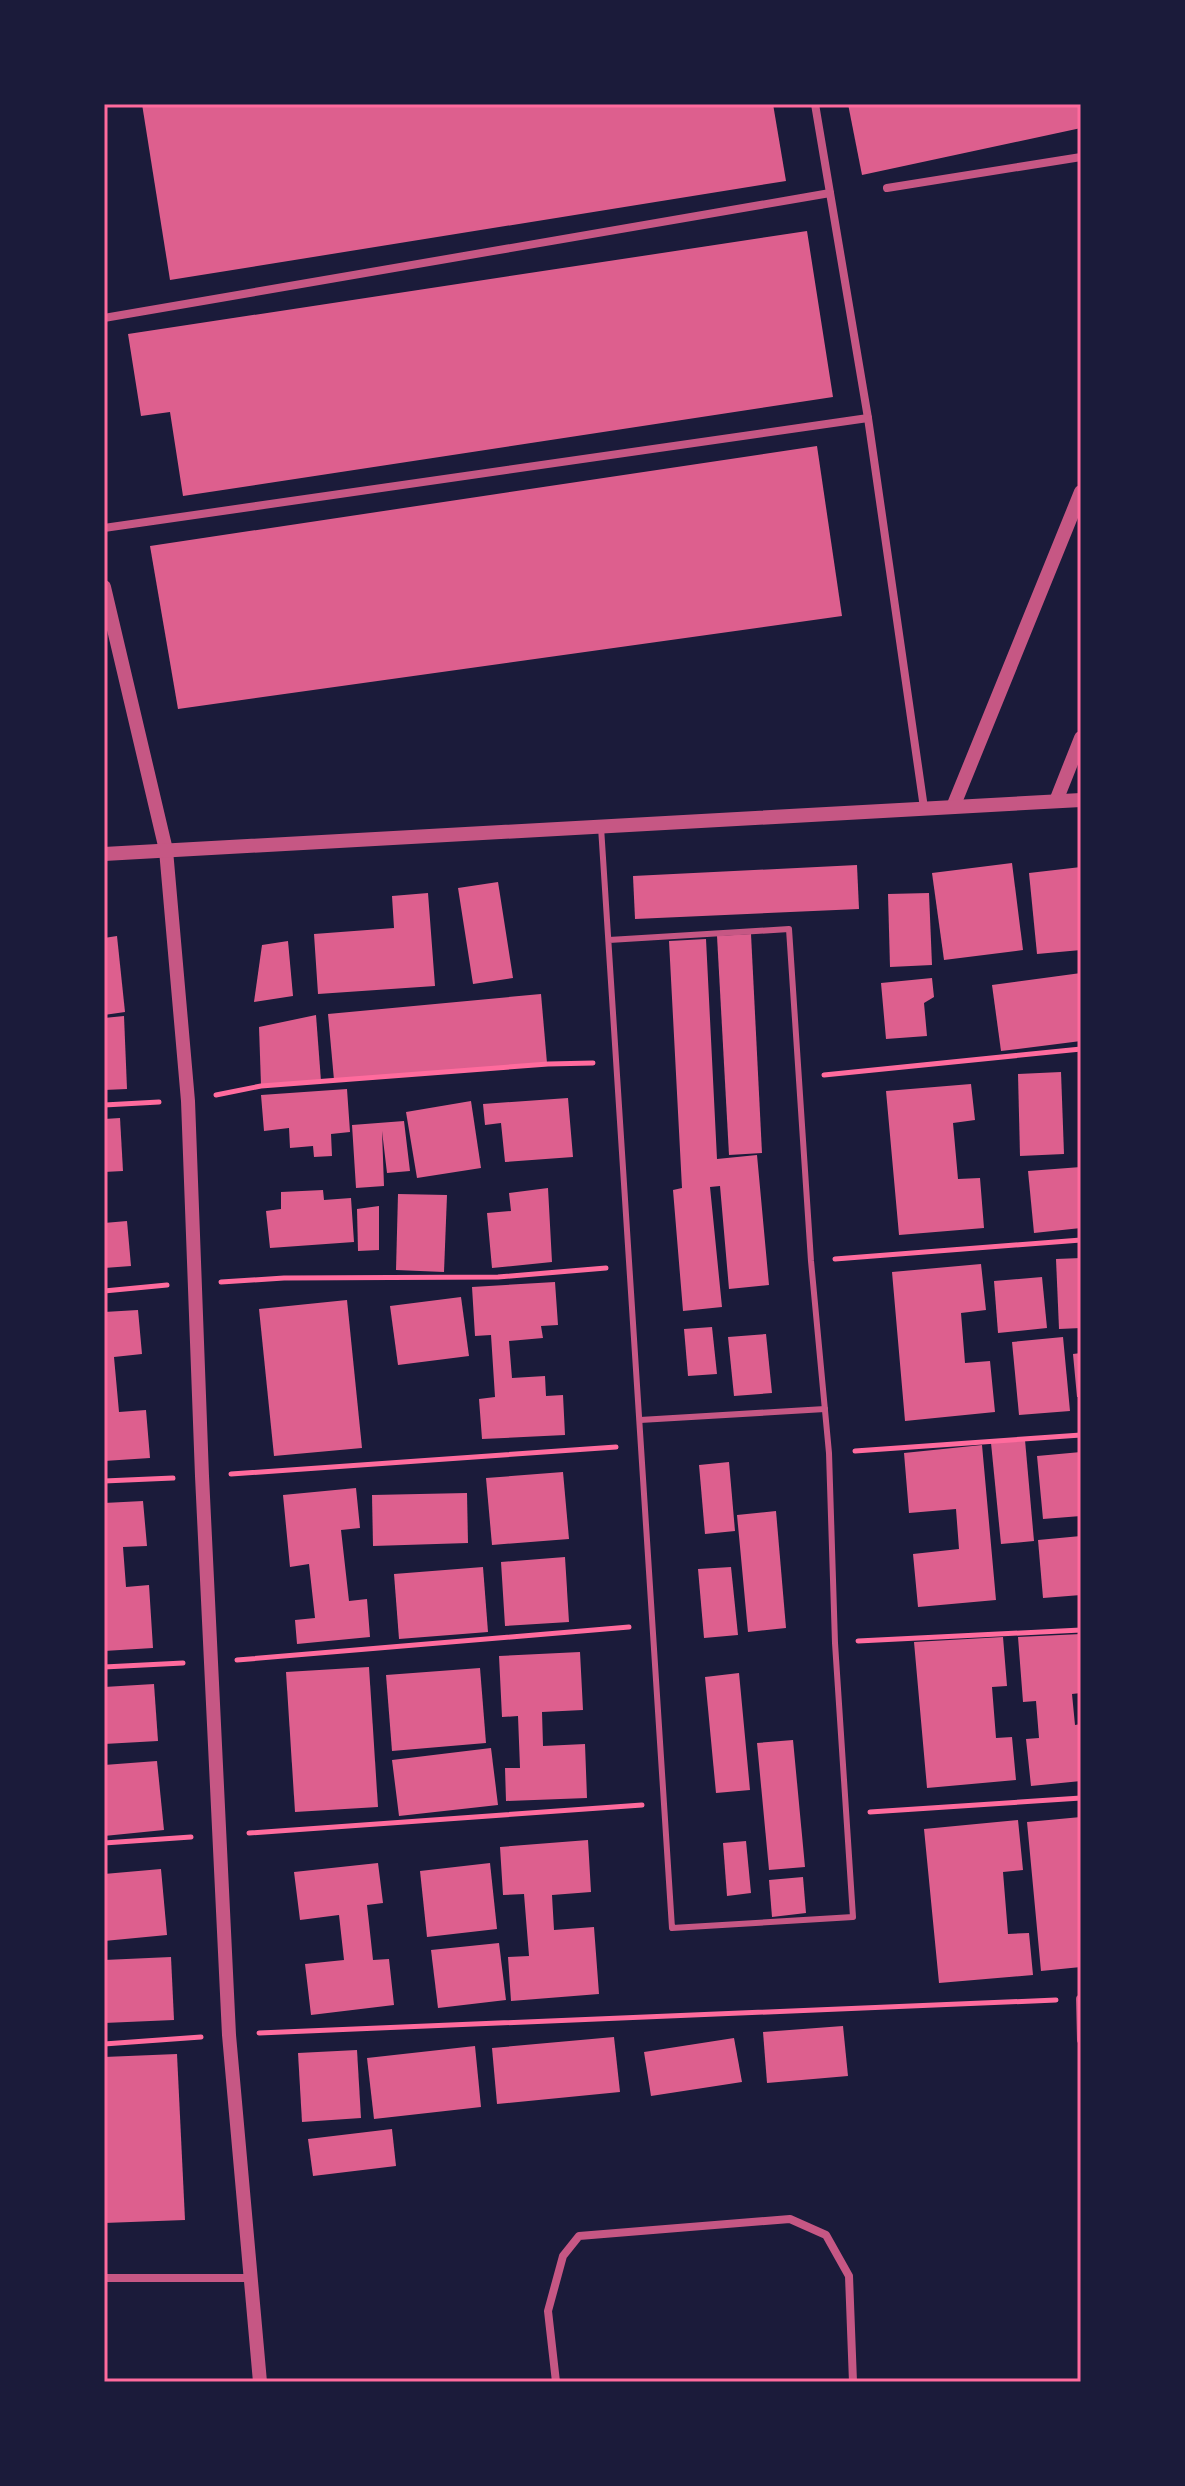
<svg xmlns="http://www.w3.org/2000/svg" width="1185" height="2486" viewBox="0 0 1185 2486" font-family="'Fira Sans',sans-serif">
	<rect width="100%" height="100%" fill="#1b1b3a"/>
	<g fill="#dd5f8e">
		<path d="M142 104H773L786 181 170 280Z"/>
		<path d="M848 104H1081V128L862 175Z"/>
		<path d="M807 231 833 397 183 496 170 412 141 416 128 334Z"/>
		<path d="M817 446 842 616 178 709 150 546Z"/>
		<path d="M1012 863 1023 950 944 960 932 873Z"/>
		<path d="M857 865 859 909 635 919 633 876Z"/>
		<path d="M1081 867V950L1037 954 1029 873Z"/>
		<path d="M498 882 513 978 473 984 458 888Z"/>
		<path d="M428 893 435 986 318 994 314 934 394 928 392 896Z"/>
		<path d="M929 893 932 965 890 967 888 894Z"/>
		<path d="M751 934 762 1153 729 1155 717 936Z"/>
		<path d="M117 936 125 1012 104 1015V938Z"/>
		<path d="M706 939 717 1159 757 1155 769 1285 729 1289 720 1186 710 1187 722 1307 683 1311 673 1190 682 1188 669 941Z"/>
		<path d="M288 941 293 996 254 1002 262 945Z"/>
		<path d="M1081 973V1041L1001 1051 992 985Z"/>
		<path d="M932 978 934 997 924 1003 927 1036 886 1039 881 983Z"/>
		<path d="M541 994 547 1063 334 1080 328 1014Z"/>
		<path d="M316 1015 321 1081 261 1085 259 1027Z"/>
		<path d="M124 1016 127 1089 104 1090V1018Z"/>
		<path d="M1061 1072 1064 1154 1020 1156 1018 1074Z"/>
		<path d="M971 1084 975 1120 953 1123 958 1179 980 1178 984 1228 899 1235 886 1091Z"/>
		<path d="M347 1089 350 1132 331 1134 332 1156 314 1157 313 1146 290 1148 289 1128 264 1131 261 1095Z"/>
		<path d="M568 1098 573 1157 505 1162 501 1123 485 1125 483 1104Z"/>
		<path d="M471 1101 481 1168 417 1178 406 1112Z"/>
		<path d="M120 1118 123 1171 104 1172V1119Z"/>
		<path d="M404 1121 410 1171 387 1173 382 1131 384 1186 356 1188 352 1125Z"/>
		<path d="M1081 1167V1228L1034 1233 1028 1171Z"/>
		<path d="M548 1188 552 1262 492 1268 487 1213 511 1211 509 1193Z"/>
		<path d="M323 1190 324 1200 351 1198 354 1242 270 1248 266 1211 281 1209V1192Z"/>
		<path d="M398 1194 447 1195 444 1272 396 1270Z"/>
		<path d="M379 1206V1250L358 1251 357 1209Z"/>
		<path d="M127 1221 131 1266 104 1268V1223Z"/>
		<path d="M1081 1258V1328L1059 1329 1056 1259Z"/>
		<path d="M981 1264 986 1310 961 1313 965 1363 990 1361 995 1412 905 1421 892 1272Z"/>
		<path d="M1042 1277 1047 1328 998 1333 994 1281Z"/>
		<path d="M555 1282 558 1325 541 1326 543 1338 509 1341 512 1378 545 1376 546 1396 563 1395 565 1435 482 1439 479 1399 495 1397 491 1335 475 1336 472 1287Z"/>
		<path d="M461 1297 469 1356 398 1365 390 1306Z"/>
		<path d="M347 1300 362 1448 274 1456 259 1309Z"/>
		<path d="M138 1310 142 1354 114 1357 119 1412 146 1410 150 1458 104 1461V1312Z"/>
		<path d="M712 1327 717 1374 688 1376 684 1329Z"/>
		<path d="M766 1334 772 1393 734 1396 728 1337Z"/>
		<path d="M1063 1337 1070 1411 1019 1415 1012 1342Z"/>
		<path d="M1081 1353V1397H1077L1073 1354Z"/>
		<path d="M1025 1440 1034 1541 1001 1544 991 1443Z"/>
		<path d="M982 1445 996 1600 918 1607 913 1554 959 1549 956 1509 909 1513 904 1453Z"/>
		<path d="M1081 1452V1516L1043 1519 1037 1456Z"/>
		<path d="M729 1462 735 1531 705 1534 699 1465Z"/>
		<path d="M563 1472 569 1539 492 1545 486 1478Z"/>
		<path d="M356 1488 360 1528 341 1530 349 1601 367 1599 370 1637 297 1644 295 1620 315 1618 309 1564 290 1567 283 1495Z"/>
		<path d="M467 1493 468 1543 373 1546 372 1495Z"/>
		<path d="M143 1501 147 1546 123 1547 126 1587 149 1585 153 1648 104 1651V1503Z"/>
		<path d="M776 1511 786 1628 748 1632 737 1515Z"/>
		<path d="M1081 1536V1595L1043 1598 1038 1540Z"/>
		<path d="M565 1557 569 1622 505 1626 501 1562Z"/>
		<path d="M483 1567 488 1632 399 1639 394 1574Z"/>
		<path d="M731 1567 738 1635 704 1638 698 1569Z"/>
		<path d="M1081 1634V1693L1072 1694 1075 1725 1081 1724V1781L1031 1786 1026 1739 1039 1738 1036 1701 1023 1702 1018 1637Z"/>
		<path d="M1003 1637 1007 1686 992 1687 996 1738 1012 1737 1016 1780 927 1788 914 1642Z"/>
		<path d="M580 1652 583 1710 542 1712 543 1746 585 1744 587 1798 506 1801 505 1768H520L518 1716 502 1717 499 1656Z"/>
		<path d="M369 1667 378 1807 295 1812 286 1672Z"/>
		<path d="M480 1668 486 1743 392 1751 386 1675Z"/>
		<path d="M739 1673 750 1790 716 1793 705 1677Z"/>
		<path d="M154 1684 158 1741 104 1744V1687Z"/>
		<path d="M793 1740 805 1867 769 1870 757 1743Z"/>
		<path d="M491 1748 498 1805 399 1816 392 1760Z"/>
		<path d="M157 1761 164 1830 104 1836V1765Z"/>
		<path d="M1081 1817V1967L1041 1971 1027 1822Z"/>
		<path d="M1018 1820 1023 1870 1003 1872 1008 1934 1029 1933 1033 1975 939 1983 924 1829Z"/>
		<path d="M588 1840 591 1892 552 1895 554 1930 594 1927 599 1994 511 2001 508 1957 529 1956 524 1894 503 1895 500 1847Z"/>
		<path d="M746 1841 751 1893 727 1896 723 1843Z"/>
		<path d="M378 1863 383 1903 367 1905 373 1960 389 1959 394 2005 311 2015 305 1964 344 1960 339 1915 300 1920 294 1872Z"/>
		<path d="M490 1863 497 1929 427 1937 420 1871Z"/>
		<path d="M161 1869 167 1935 104 1941V1874Z"/>
		<path d="M803 1877 806 1913 772 1917 769 1880Z"/>
		<path d="M499 1943 506 2000 438 2008 431 1950Z"/>
		<path d="M171 1957 174 2020 104 2023V1960Z"/>
		<path d="M843 2026 848 2076 767 2083 763 2032Z"/>
		<path d="M614 2037 620 2092 497 2104 492 2048Z"/>
		<path d="M734 2038 742 2082 651 2096 644 2052Z"/>
		<path d="M475 2046 481 2107 374 2119 367 2058Z"/>
		<path d="M357 2050 361 2118 302 2122 298 2053Z"/>
		<path d="M177 2054 185 2220 104 2223V2057Z"/>
		<path d="M392 2129 396 2166 313 2176 308 2139Z"/>
	</g>
	<g fill="none" stroke-linecap="round" stroke-linejoin="round">
		<g stroke="#ff6b9d" stroke-width="5">
			<path d="M824 1075 1081 1049"/>
			<path d="M216 1095 261 1086 548 1064 593 1063"/>
			<path d="M104 1105 159 1102"/>
			<path d="M835 1259 1081 1240"/>
			<path d="M221 1282 284 1278 498 1277 606 1268"/>
			<path d="M104 1291 167 1285"/>
			<path d="M855 1451 1081 1435"/>
			<path d="M231 1474 616 1447"/>
			<path d="M104 1481 173 1478"/>
			<path d="M858 1641 1081 1630"/>
			<path d="M237 1660 629 1627"/>
			<path d="M104 1667 183 1663"/>
			<path d="M870 1812 1081 1798"/>
			<path d="M249 1833 642 1805"/>
			<path d="M104 1843 191 1837"/>
			<path d="M259 2033 1056 2000"/>
			<path d="M104 2044 201 2037"/>
		</g>
		<g stroke="#c65784" stroke-width="6">
			<path d="M601 827 672 1928 853 1917 835 1643 829 1453 811 1261 789 929 609 940"/>
			<path d="M640 1420 825 1409"/>
		</g>
		<g stroke="#c65784" stroke-width="8">
			<path d="M815 104 868 418 924 808"/>
			<path d="M887 188 1081 157"/>
			<path d="M104 318 830 193"/>
			<path d="M104 528 868 418"/>
			<path d="M1080 1999 1081 2040"/>
			<path d="M104 2278H250"/>
			<path d="M556 2382 548 2311 563 2256 579 2236 790 2219 826 2235 849 2276 853 2382"/>
		</g>
		<g stroke="#c65784" stroke-width="14">
			<path d="M104 587 166 850 188 1101 202 1476 229 2035 260 2382"/>
			<path d="M1056 801 1081 738"/>
			<path d="M953 807 1081 492"/>
			<path d="M104 854 1081 800"/>
		</g>
	</g>
	<rect width="1185" height="2486" fill="none" stroke="#1b1b3a" stroke-width="212"/>
	<rect x="106" y="106" width="973" height="2274" fill="none" stroke="#ff6b9d" stroke-width="3"/>
</svg>
